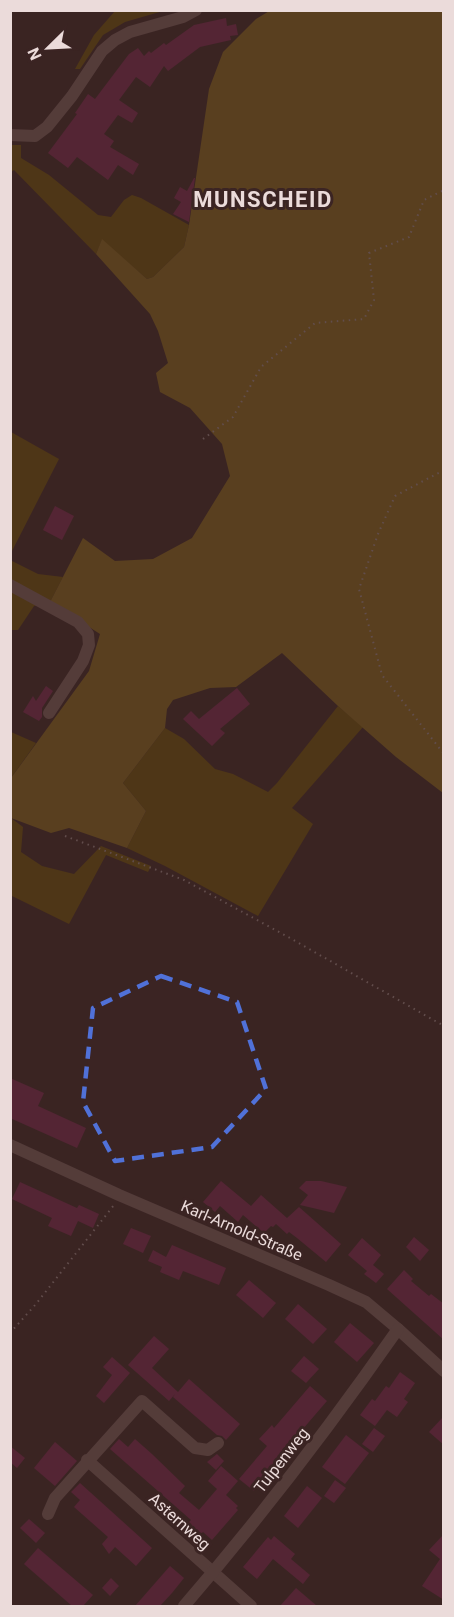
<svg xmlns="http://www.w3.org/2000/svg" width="454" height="1617" viewBox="0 0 454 1617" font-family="Roboto,sans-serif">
	<rect width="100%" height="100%" fill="#3b2423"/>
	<g fill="#674c09">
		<path d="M115 11H163L125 22 103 35 80 69H75L94 35Z"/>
		<path d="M11 145H21V158L49 175 98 215 111 217 124 200 132 195 141 198 189 225 184 247 153 277 147 279 102 240 96 254 14 170 11 172Z"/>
		<path d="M11 432 59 459 11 553Z"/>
		<path d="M10 560 38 574 63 577 50 602 34 606 18 630H11Z"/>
		<path d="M338 706 363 727 292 808 313 824 258 916 165 866 127 848 146 811 123 783 165 728 184 739 215 769 233 774 268 792 277 783Z"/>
		<path d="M11 732 36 743 11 778Z"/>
		<path d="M11 818 23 827 21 852 42 866 74 874 101 846 151 866 148 872 106 855 69 924 12 896 11 897Z"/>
	</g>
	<path fill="#7e601c" d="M271 10 443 11V793L396 757 338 706 282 653 236 687 210 688 173 700 167 709 165 728 123 783 146 811 127 848 69 828 51 833 11 818V778L89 671 100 634 50 602 83 538 115 561 153 559 192 538 230 476 222 444 190 408 160 392 156 373 168 363 158 331 150 314 96 254 102 239 147 279 153 277 184 247 189 225 209 89 223 52 256 19Z"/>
	<g fill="#73264a">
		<path d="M226 18 227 26 236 24 238 35 230 36 231 40 200 47 168 71 164 66 150 87 136 77 119 100 138 113 132 123 118 115 104 134 114 141 110 147 139 164 133 175 118 165 108 180 77 157 68 168 48 153 77 114 75 113 88 94 95 99 129 54 138 48 144 56 149 51 151 53 164 43 166 45 194 25Z"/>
		<path d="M194 178H195L189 222 173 214 181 202 174 198 180 187 187 191Z"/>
		<path d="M55 506 74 516 62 540 43 530Z"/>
		<path d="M46 686 53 691 42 708V717L39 721 23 712 33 696 36 701Z"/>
		<path d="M237 688 250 704 220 729 225 733 212 746 183 719 191 711 199 719Z"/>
		<path d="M10 1078 44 1093 38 1106 86 1128 77 1148 10 1118Z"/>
		<path d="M221 1181 251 1206 261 1195 287 1218 299 1207 341 1244 326 1262 297 1238 289 1232 287 1234 276 1224 273 1227 271 1226 264 1233 243 1215 238 1222 220 1206 215 1212 203 1202Z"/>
		<path d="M306 1181H321L347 1187 334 1213 300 1205 308 1195 299 1188Z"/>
		<path d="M20 1182 77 1208 79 1205 99 1214 93 1228 78 1221 71 1236 48 1226 52 1218 12 1199Z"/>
		<path d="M131 1228 151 1236 143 1253 123 1244Z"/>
		<path d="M414 1237 429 1250 420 1261 406 1247Z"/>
		<path d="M362 1238 381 1255 373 1265 384 1274 376 1283 364 1274 367 1271 348 1255Z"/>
		<path d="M172 1245 226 1268 219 1285 183 1271 179 1280 160 1272 162 1267 148 1261 153 1250 166 1257Z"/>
		<path d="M404 1270 413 1279 411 1281 429 1296 431 1294 444 1304V1340L387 1289Z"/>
		<path d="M249 1280 276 1303 263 1318 236 1295Z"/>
		<path d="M298 1304 327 1329 313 1344 285 1319Z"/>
		<path d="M350 1323 374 1343 357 1362 334 1342Z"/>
		<path d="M154 1336 169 1349 152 1368 178 1392 189 1379 240 1424 226 1440 222 1436 217 1435 173 1397 175 1394 169 1401 128 1365Z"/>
		<path d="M304 1356 319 1369 306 1383 291 1371Z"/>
		<path d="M112 1357 130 1373 104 1403 96 1396 112 1375 103 1367Z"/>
		<path d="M400 1372 415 1383 404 1399 408 1402 397 1417 387 1410 375 1426 360 1415 372 1399 375 1401 386 1386 389 1388Z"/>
		<path d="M310 1386 327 1401 277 1459 279 1461 254 1491 239 1479 267 1446 259 1439 272 1425 274 1428Z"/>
		<path d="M444 1416V1445L429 1432Z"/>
		<path d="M374 1428 385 1436 373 1452 362 1444Z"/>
		<path d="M346 1435 369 1453 345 1484 322 1467Z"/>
		<path d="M119 1439 128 1447 135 1439 152 1454 185 1486 179 1493 199 1510 217 1489 208 1481 221 1466 238 1481 226 1495 238 1506 236 1508 238 1510 212 1540 203 1532 194 1541 181 1530 191 1520 110 1449Z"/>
		<path d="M55 1442 77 1461 55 1486 34 1468Z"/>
		<path d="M10 1446 25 1458 17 1468 10 1462Z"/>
		<path d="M217 1454 224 1461 216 1470 207 1462Z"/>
		<path d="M335 1480 346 1488 334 1503 324 1496Z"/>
		<path d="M80 1483 152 1548 136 1566 115 1547 109 1554 102 1544 108 1537 74 1507 80 1500 71 1492Z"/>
		<path d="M307 1486 322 1498 298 1528 284 1516Z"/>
		<path d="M29 1519 45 1533 36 1543 20 1528Z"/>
		<path d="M444 1534V1600L422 1586 440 1559 429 1550Z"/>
		<path d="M274 1536 295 1554 291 1559 310 1575 303 1584 273 1559 257 1579 243 1567 268 1537 271 1540Z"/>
		<path d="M38 1548 93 1595 83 1606H72L24 1564Z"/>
		<path d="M170 1566 184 1578 172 1593 160 1606H135Z"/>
		<path d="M111 1578 119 1586 110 1596 102 1588Z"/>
		<path d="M296 1588 317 1606H280Z"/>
	</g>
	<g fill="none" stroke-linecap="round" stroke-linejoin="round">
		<g stroke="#927f7e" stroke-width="2" stroke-dasharray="1.5 4.5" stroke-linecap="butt">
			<path d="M203 439 233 417 261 367 315 323 364 319 374 300 369 253 409 237 424 200 444 190"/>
			<path d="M444 470 395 496 378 534 359 589 382 675 444 754"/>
			<path d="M65 836 184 880 290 938 444 1026"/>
			<path d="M10 1333 36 1304 114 1205"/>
		</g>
		<g stroke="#735956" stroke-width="12">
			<path d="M10 135 35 136 47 127 72 96 102 51 115 40 130 32 183 17 196 10"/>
			<path d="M10 585 78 622 88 634 89 645 83 661 49 713"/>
			<path d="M10 1145 119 1195 329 1285 366 1302 398 1329 444 1371"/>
			<path d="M87 1460 251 1606"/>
			<path d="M48 1514 55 1498 142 1401 195 1448 208 1450 218 1443"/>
			<path d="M184 1606C260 1518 331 1425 398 1329"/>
		</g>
	</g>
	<path d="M0 0H454V1617H0ZM161 976 237 1002 266 1089 212 1147 115 1161 83 1102 93 1008Z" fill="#3b2423" fill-opacity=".55" fill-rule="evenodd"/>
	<path fill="none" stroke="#5071d8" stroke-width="4.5" stroke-dasharray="12 8" stroke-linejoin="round" d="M161 976 237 1002 266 1089 212 1147 115 1161 83 1102 93 1008Z"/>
	<g text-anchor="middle" stroke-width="6" stroke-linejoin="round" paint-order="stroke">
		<g font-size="16" fill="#ebdbda" stroke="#3b2423">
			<text transform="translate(242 1230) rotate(23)" y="6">Karl-Arnold-Straße</text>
			<text transform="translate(281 1460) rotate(-52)" y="6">Tulpenweg</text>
			<text transform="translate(180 1521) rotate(42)" y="6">Asternweg</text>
		</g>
		<g font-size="22" font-weight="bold" letter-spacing="1.5" fill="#ebdbda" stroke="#3b2423">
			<text x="263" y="207">MUNSCHEID</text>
		</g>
	</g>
	<rect width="454" height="1617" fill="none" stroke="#ebdbda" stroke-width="24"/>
	<g transform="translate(48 48) rotate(246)" stroke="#3b2423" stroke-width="4.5" paint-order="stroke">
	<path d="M0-4.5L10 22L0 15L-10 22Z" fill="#ebdbda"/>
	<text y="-9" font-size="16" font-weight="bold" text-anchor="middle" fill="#ebdbda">N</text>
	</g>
</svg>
